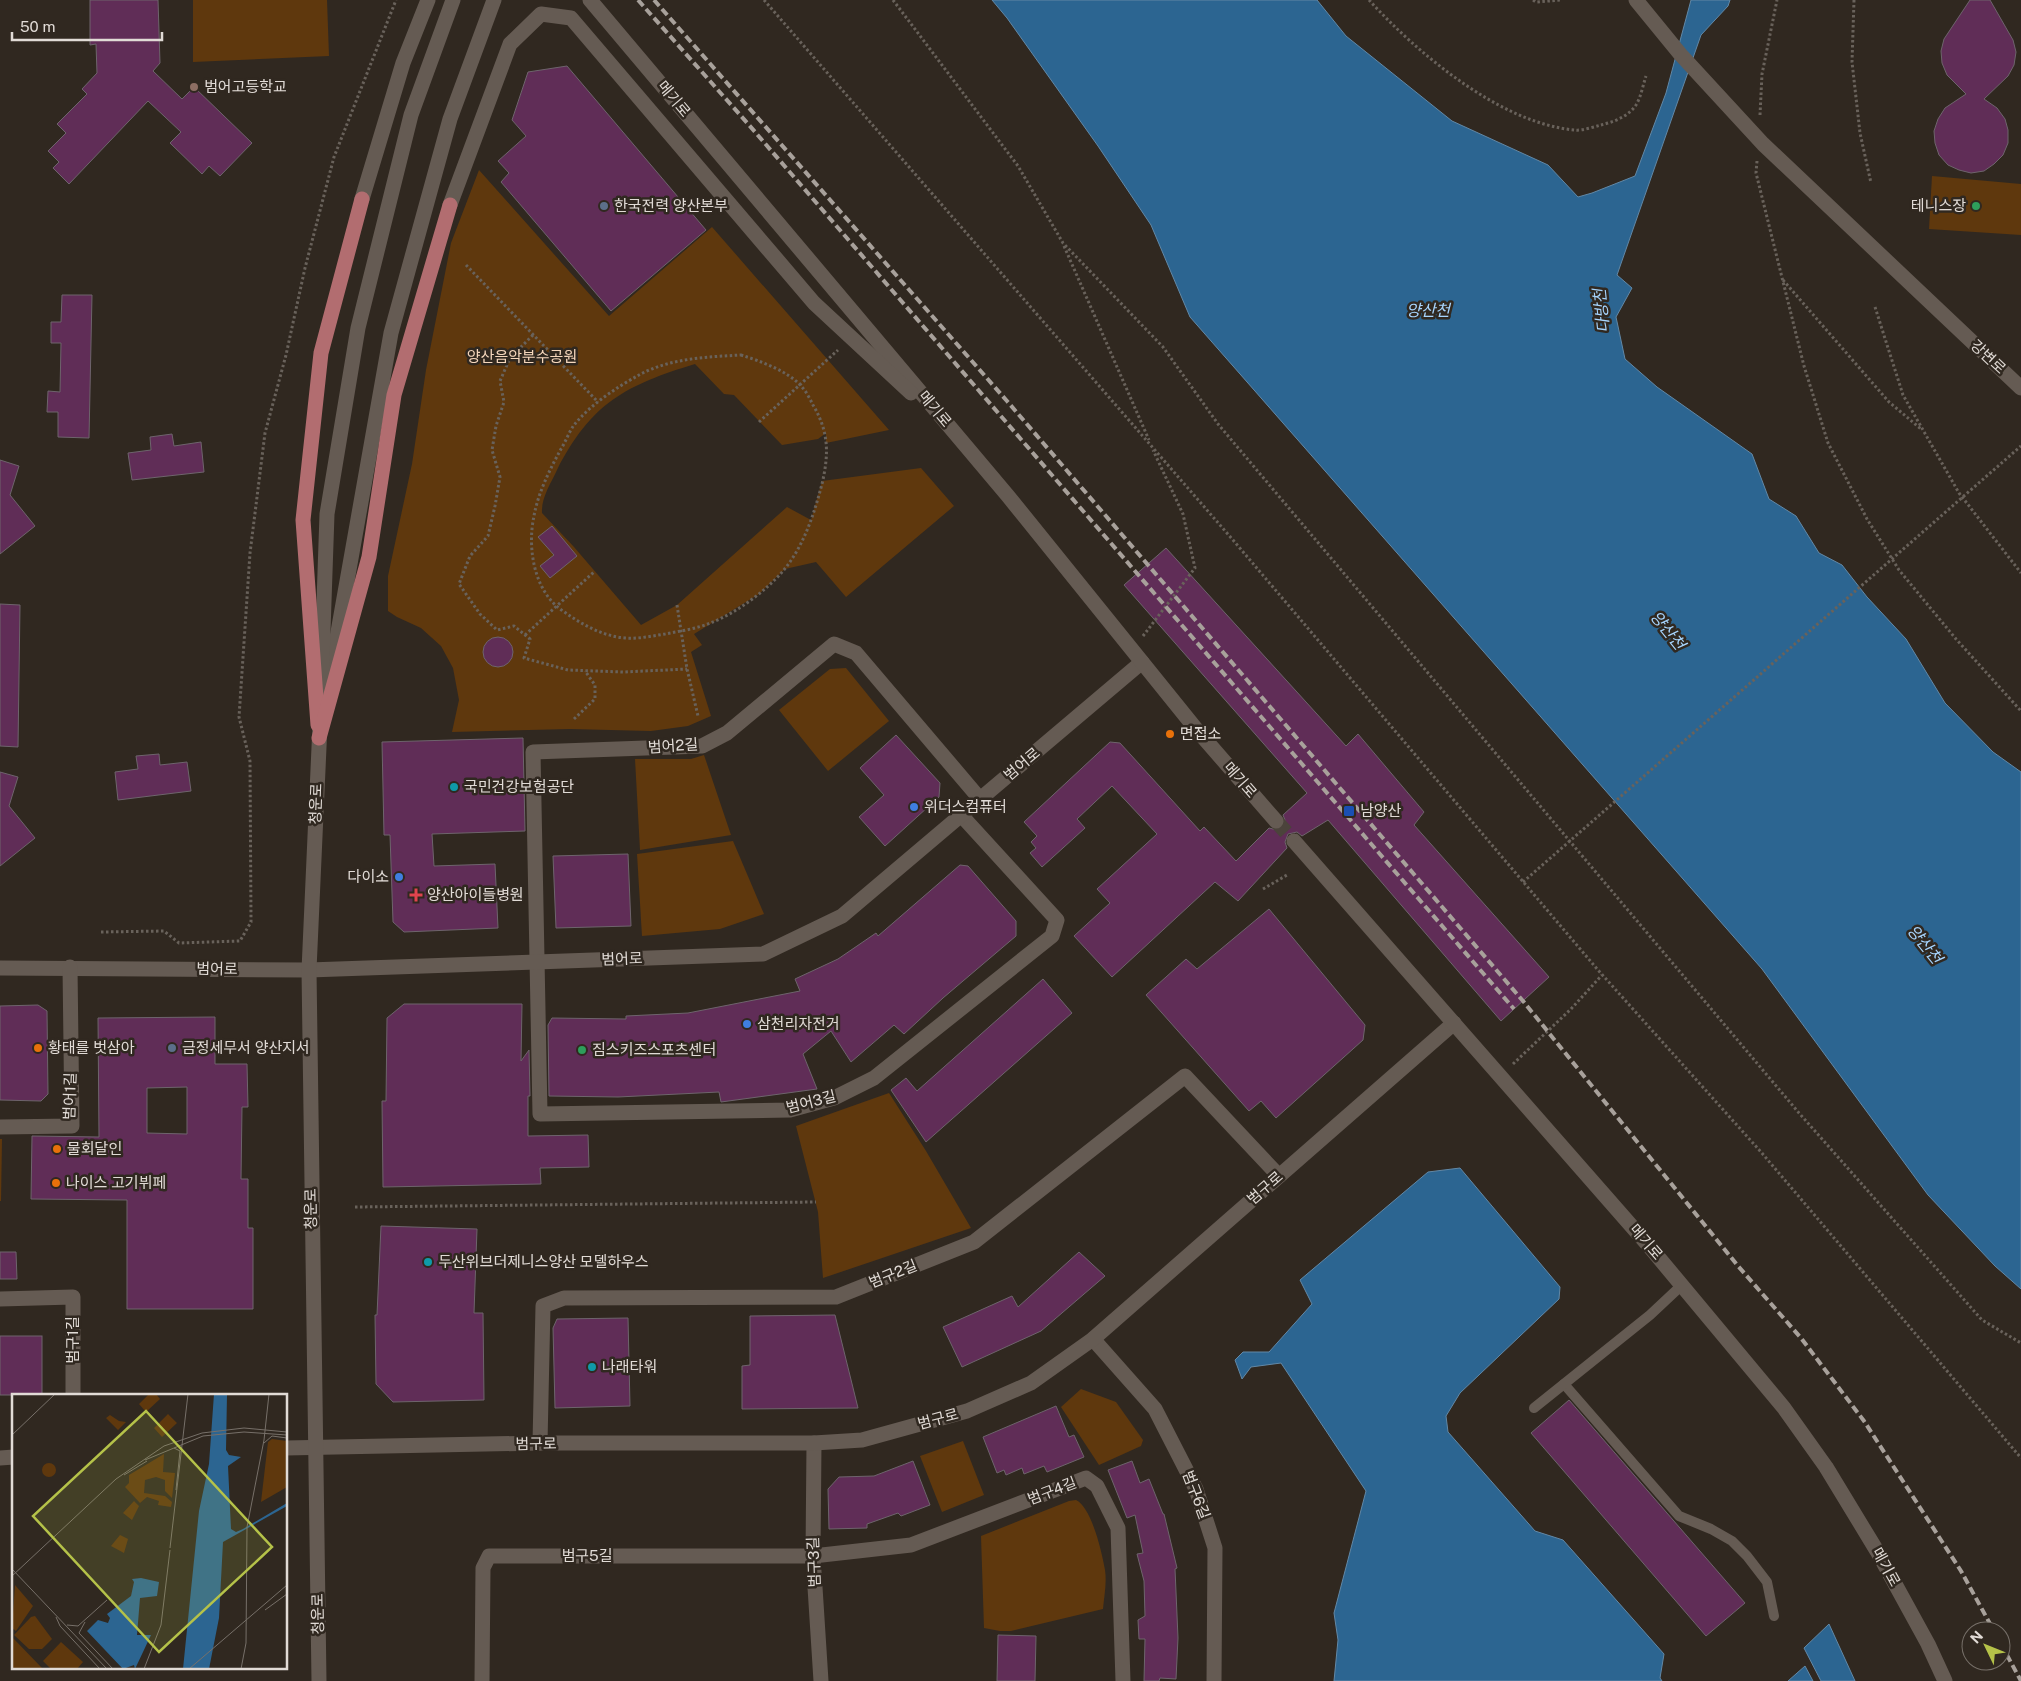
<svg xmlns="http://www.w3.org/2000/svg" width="2021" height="1681" viewBox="0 0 2021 1681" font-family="'Public Sans','Noto Sans KR',sans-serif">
	<rect width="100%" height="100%" fill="#302820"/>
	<g fill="#5f380d">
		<path d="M193 0H327L329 56 193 62Z"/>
		<path d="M479 170 609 316 712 227 889 430 826 443V433L818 439 782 445 734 395 724 394 695 364C626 385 591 403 557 470 551 483 541 498 542 513L574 547 641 625 677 605 787 507 811 520 822 481 921 468 954 506 846 597 816 562 785 569 759 594 694 634 702 645 691 652 711 716 688 726 651 731 570 729 452 732 459 700 453 668 441 646 421 628 397 617 388 611V576L412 464 426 370 451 243Z"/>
		<path d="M1932 176 2021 184V235L1929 229Z"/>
		<path d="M846 668 889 721 828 771 779 710 830 669Z"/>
		<path d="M704 755 731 835 640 850 635 759H691Z"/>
		<path d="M733 841 764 914 720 929 642 936 637 854Z"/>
		<path d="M889 1093 926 1151 971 1228 823 1278 818 1212 796 1126Z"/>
		<path d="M0 1139H2L1 1201H0Z"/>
		<path d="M1081 1389 1116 1402 1143 1440 1141 1446 1099 1465 1061 1407Z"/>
		<path d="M963 1441 984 1495 942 1512 920 1456Z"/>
		<path d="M1076 1500C1092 1508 1102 1553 1105 1570 1107 1583 1104 1597 1103 1609L1011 1631H1000L984 1628 981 1536 1069 1501Z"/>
	</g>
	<g fill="#2c6591" stroke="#6288a6">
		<path d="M992 0H1317L1346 36 1452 121 1548 165 1578 197 1592 193 1635 176 1666 93 1691 0H1730L1728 6 1701 35 1617 275 1632 288 1616 317 1625 359 1657 387 1752 454 1769 499 1796 516 1819 553 1842 565 1867 597 1906 639 1945 703 1993 752 2021 772V1289L1995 1266 1928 1195 1762 969 1190 317 1151 225 1098 146 1007 18Z"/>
		<path d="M1460 1168 1560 1287 1559 1299 1460 1393 1446 1416 1448 1432 1535 1531 1563 1540 1664 1654 1660 1678 1662 1681H1334L1338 1640 1334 1613 1366 1491 1281 1363 1251 1367 1242 1379 1235 1360 1243 1352H1269L1312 1304 1300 1280 1428 1172Z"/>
		<path d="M1829 1624 1855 1681H1821L1804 1648Z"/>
		<path d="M1805 1666 1813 1681H1788Z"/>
	</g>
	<g fill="#602d57" stroke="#6e646c" fill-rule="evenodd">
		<path d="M90 0H158L160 63 153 71 182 99 194 87 252 143 220 176 209 166 202 174 170 143 181 132 148 101 69 184 53 168 59 162 48 151 66 133 57 124 87 94 82 89 97 73 96 44 90 45Z"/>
		<path d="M1970 0H1990L2013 40 2016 52 2014 65 2008 76 1984 99 1997 108 2005 119 2008 130V143L2003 155 1994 164 1984 171 1971 173 1959 170 1948 165 1939 155 1935 143 1934 131 1938 119 1945 108 1966 94 1947 75 1942 63 1941 51 1944 39Z"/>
		<path d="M567 66 706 230 611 311 501 182 509 173 498 161 526 136 512 120 528 72Z"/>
		<path d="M62 295H92L89 438 58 437V412H47L48 391 60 392 61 343H51V322H61Z"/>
		<path d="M172 434 174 446 201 442 204 472 132 480 128 453 151 450 150 437Z"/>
		<path d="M0 460 19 466 10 495 35 526 0 554Z"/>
		<path d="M552 526 577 556 550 578 540 566 554 555 538 537Z"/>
		<path d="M1166 548 1346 746 1358 734 1424 812 1414 825 1549 977 1501 1021 1328 820 1302 836 1297 832 1288 834 1285 842 1287 848 1238 901 1215 882 1112 977 1074 936 1110 903 1097 889 1157 834 1112 786 1077 819 1085 828 1042 867 1030 853 1036 848 1031 842 1037 836 1024 822 1110 742 1120 743 1200 831 1204 827 1236 861 1269 828 1277 830 1282 828 1285 820 1283 815 1307 793 1124 585Z"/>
		<path d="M0 604 20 605 18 747 0 746Z"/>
		<circle cx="498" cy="652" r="15"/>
		<path d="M896 735 940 783 939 797 885 846 859 817 884 795 860 768Z"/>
		<path d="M523 738 525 831 432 834 434 866 495 864 498 928 404 932 393 922 390 835H384L382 742Z"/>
		<path d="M159 754 160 765 187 762 191 791 118 800 115 772 138 769 136 756Z"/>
		<path d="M0 772 18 777 9 806 35 838 0 866Z"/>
		<path d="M628 854 631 926 556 928 553 856Z"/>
		<path d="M960 865 968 866 1016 921V936L943 998 904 1034 894 1025 851 1062 831 1031 803 1054 817 1089 721 1102 719 1092 618 1097 549 1096 548 1025 552 1018 626 1019V1016L688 1013 800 991 795 979 838 959 876 933 878 936Z"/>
		<path d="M1269 909 1365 1025 1363 1040 1276 1118 1261 1101 1249 1111 1146 995 1186 959 1197 969Z"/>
		<path d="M1043 979 1072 1013 926 1142 891 1090 906 1078 917 1091Z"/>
		<path d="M404 1004H522L521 1061 529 1050 530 1096H528V1136L588 1135 589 1167 540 1168 541 1184 383 1187 382 1101H386L387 1018Z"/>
		<path d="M38 1005 47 1011 48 1094 41 1101 0 1100V1006Z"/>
		<path d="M215 1017V1064H247L248 1107H242L241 1179H248V1228H253V1309H127V1200L31 1199 32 1136 99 1137 98 1018ZM187 1087V1134L147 1133V1088Z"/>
		<path d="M381 1226 477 1229 474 1313H483L484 1400 393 1402 376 1384 375 1315H377Z"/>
		<path d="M0 1252H16L17 1279H0Z"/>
		<path d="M1079 1252 1105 1276 1041 1331 962 1367 943 1327 1012 1296 1018 1307Z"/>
		<path d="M835 1315 858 1408 742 1409V1366L750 1365V1316Z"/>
		<path d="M628 1318 630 1406 555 1408 553 1328 557 1319Z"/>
		<rect x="0" y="1336" width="42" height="59"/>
		<path d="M1569 1400 1745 1603 1706 1636 1531 1433Z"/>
		<path d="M1056 1406 1069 1437 1074 1435 1084 1457 1047 1472 1044 1466 1024 1474 1022 1468 1006 1475 1004 1470 997 1473 983 1437Z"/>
		<path d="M913 1461 930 1505 901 1516 898 1513 867 1524V1528L829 1529 828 1489 839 1477 874 1476Z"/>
		<path d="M1132 1461 1140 1483 1149 1479 1163 1514H1164L1177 1568 1175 1569 1178 1638 1176 1679 1160 1678 1159 1681H1144L1145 1639H1139L1138 1620 1145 1616 1144 1581 1137 1554 1143 1553 1135 1515 1127 1518 1108 1470Z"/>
		<path d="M998 1635 1036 1636 1035 1681H997Z"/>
	</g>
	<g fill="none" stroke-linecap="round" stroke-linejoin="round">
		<path stroke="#4b433b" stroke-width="15" stroke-dasharray="15 8" stroke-linecap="butt" d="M1276 821 1294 841"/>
		<g stroke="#69625b" stroke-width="3" stroke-dasharray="2.5 2.5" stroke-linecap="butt">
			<path d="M764 0 1233 540 1598 970 1761 1152 2021 1458"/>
			<path d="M893 0 1018 166 1063 243 1163 347 1218 424 1799 1113 1982 1320 2021 1343"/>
			<path d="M1369 0C1417 53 1501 124 1575 130 1582 131 1593 127 1601 125 1613 122 1628 117 1636 105 1641 97 1643 85 1646 76"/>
			<path d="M1533 0 1536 2 1561 0"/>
			<path d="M1854 0 1852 62 1860 133 1871 183"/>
			<path d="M1760 115 1762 74 1777 0"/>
			<path d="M1757 161 1756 173 1804 366 1828 443 1867 519 1899 570 1956 639 2021 711"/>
			<path d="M1064 246 1149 440"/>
			<path d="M466 265 598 402"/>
			<path d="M1783 280 1889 402 1921 429"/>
			<path d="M1875 307 1903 395 1959 493 2021 573"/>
			<path d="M533 335 510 358 500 381 504 402 496 426 492 450 500 477 495 506 488 536 470 556 459 584 480 614 497 630 514 626 530 639 524 658 568 670 623 672 687 669"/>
			<path d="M741 355C760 361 788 371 801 386 806 391 810 399 813 405 829 432 829 454 822 484 814 514 804 546 783 571 766 591 735 614 710 623 696 629 680 631 665 634 652 636 639 639 625 638 602 636 581 624 563 611 534 592 527 548 534 516 538 493 550 469 561 449 566 441 569 432 574 425 590 405 617 387 639 375 670 358 707 357 741 355Z"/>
			<path d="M759 422 838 350"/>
			<path d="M677 605 687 669 698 716"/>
			<path d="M525 635 595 571"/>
			<path d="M1143 636 1195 568 1183 514 1153 450"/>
			<path d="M574 719 595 699V685L585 671"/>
			<path d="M1523 882 2021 446"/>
			<path d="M1263 889 1287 875"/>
			<path d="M101 932 164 931 179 943 240 941 251 922 250 761 239 717 250 553 265 433 286 355 305 268 334 157 396 0"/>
			<path d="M1513 1064 1571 1009 1602 975"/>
			<path d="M355 1207 816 1202"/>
		</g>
		<g stroke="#655b53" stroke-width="10">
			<path d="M1564 1384 1679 1516 1711 1529 1732 1541 1747 1556 1767 1582 1774 1616"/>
			<path d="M1534 1408 1650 1315 1682 1285"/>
		</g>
		<g stroke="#655b53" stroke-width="15">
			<path d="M362 199 403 63 428 0"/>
			<path d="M961 815 1057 920 1052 936 874 1078 834 1098 790 1110 540 1114 533 752 702 746 727 733 834 644 856 653 980 799"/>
			<path d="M0 968 309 970 763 954 842 916 1142 662"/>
			<path d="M0 1127 72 1126 70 967"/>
			<path d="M0 1299 73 1297V1395"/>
			<path d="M1093 1339 1155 1409 1196 1489 1215 1548 1214 1681"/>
			<path d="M540 1443 543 1306 564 1298 836 1297 974 1242 1185 1076 1279 1176"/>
			<path d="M814 1443 813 1556 821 1681"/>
			<path d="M286 1448 540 1443H814L862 1440 967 1411 1031 1383 1093 1339 1454 1023"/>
			<path d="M0 1458 14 1457"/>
			<path d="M482 1681 483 1568 489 1556H813L911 1545 1086 1478 1097 1486 1118 1528 1123 1681"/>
		</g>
		<g stroke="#655b53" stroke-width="15">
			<path d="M590 0 1008 496 1196 729 1276 821"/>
			<path d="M1636 0 1681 55 1763 144 2021 388"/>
			<path d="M450 205 510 44 541 14 571 18 814 303 911 393"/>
			<path d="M330 677 391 333 450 119 494 0"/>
			<path d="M321 689 327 514 358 328 411 115 453 0"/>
			<path d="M1294 841 1649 1246 1784 1408 1826 1467 1877 1551 1928 1644 1945 1681"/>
			<path d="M319 1681 309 970 320 725"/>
		</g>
		<g stroke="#b26d70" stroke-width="15">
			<path d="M318 725 303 520 321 353 362 199"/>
			<path d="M319 738 369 557 394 395 450 205"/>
		</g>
		<g stroke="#a8a19b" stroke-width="4" stroke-dasharray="8 4" stroke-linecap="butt">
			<path d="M638 0 749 125 1514 1009"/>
			<path d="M654 0 1007 401 1523 1001 1738 1266 1801 1338 1864 1421 1961 1571 1994 1631"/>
			<path d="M2001 1644 2021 1681"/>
		</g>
	</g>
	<circle fill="#8d6e63" stroke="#302820" stroke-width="2" cx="194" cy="87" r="5"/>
	<g fill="#5c6f8a" stroke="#302820" stroke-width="2">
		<circle cx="604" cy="206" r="5"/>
		<circle cx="172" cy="1048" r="5"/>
	</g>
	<g fill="#2e9e5b" stroke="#302820" stroke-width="2">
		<circle cx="1976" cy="206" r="5"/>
		<circle cx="582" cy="1050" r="5"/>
	</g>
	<g fill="#e8710a" stroke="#302820" stroke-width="2">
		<circle cx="1170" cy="734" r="5"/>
		<circle cx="38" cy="1048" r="5"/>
		<circle cx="57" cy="1149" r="5"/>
		<circle cx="56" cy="1183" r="5"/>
	</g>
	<g fill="#0f9aa8" stroke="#302820" stroke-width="2">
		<circle cx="454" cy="787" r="5"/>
		<circle cx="428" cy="1262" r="5"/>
		<circle cx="592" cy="1367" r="5"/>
	</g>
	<g fill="#3f7fe0" stroke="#302820" stroke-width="2">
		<circle cx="914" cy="807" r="5"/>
		<circle cx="399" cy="877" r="5"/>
		<circle cx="747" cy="1024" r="5"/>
	</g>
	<rect fill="#1a4fb4" stroke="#302820" stroke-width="2" x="1343" y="805" width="12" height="12" rx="2.5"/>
	<path fill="#e0444e" stroke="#302820" stroke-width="2" d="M413.5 887.5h5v5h5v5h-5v5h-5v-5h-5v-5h5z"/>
	<g text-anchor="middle" stroke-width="5" stroke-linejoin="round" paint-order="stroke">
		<g font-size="15" fill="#e1dbd6" stroke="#302820" text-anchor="start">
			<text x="204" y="92">범어고등학교</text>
			<text x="614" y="211">한국전력 양산본부</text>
			<text x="1966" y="211" text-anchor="end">테니스장</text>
			<text x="1180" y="739">면접소</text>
			<text x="464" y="792">국민건강보험공단</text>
			<text x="924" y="812">위더스컴퓨터</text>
			<text x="1360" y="816">남양산</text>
			<text x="389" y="882" text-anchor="end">다이소</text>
			<text x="427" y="900">양산아이들병원</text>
			<text x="757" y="1029">삼천리자전거</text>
			<text x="48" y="1053">황태를 벗삼아</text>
			<text x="182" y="1053">금정세무서 양산지서</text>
			<text x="592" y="1055">짐스키즈스포츠센터</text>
			<text x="67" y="1154">물회달인</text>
			<text x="66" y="1188">나이스 고기뷔페</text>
			<text x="438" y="1267">두산위브더제니스양산 모델하우스</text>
			<text x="602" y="1372">나래타워</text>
		</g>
		<g font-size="15" fill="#e1dbd6" stroke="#302820">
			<text transform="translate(674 99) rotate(50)" y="5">메기로</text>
			<text transform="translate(1988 357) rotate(43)" y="5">강변로</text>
			<text transform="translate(935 409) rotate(50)" y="5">메기로</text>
			<text transform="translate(673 746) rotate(-4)" y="5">범어2길</text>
			<text transform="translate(1022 764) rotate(-40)" y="5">범어로</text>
			<text transform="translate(1240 780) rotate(49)" y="5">메기로</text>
			<text transform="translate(316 804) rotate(-88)" y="5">청운로</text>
			<text transform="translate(622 959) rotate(-2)" y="5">범어로</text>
			<text transform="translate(217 969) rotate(1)" y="5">범어로</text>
			<text transform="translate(70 1096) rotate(-88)" y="5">범어1길</text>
			<text transform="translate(811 1102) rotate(-14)" y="5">범어3길</text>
			<text transform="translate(1265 1188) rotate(-41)" y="5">범구로</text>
			<text transform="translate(311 1209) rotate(-91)" y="5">청운로</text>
			<text transform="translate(1646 1242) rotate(49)" y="5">메기로</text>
			<text transform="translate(893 1274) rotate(-22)" y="5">범구2길</text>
			<text transform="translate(73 1340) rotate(-90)" y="5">범구1길</text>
			<text transform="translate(938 1419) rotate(-15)" y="5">범구로</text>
			<text transform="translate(536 1444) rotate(-1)" y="5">범구로</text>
			<text transform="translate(1052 1491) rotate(-21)" y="5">범구4길</text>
			<text transform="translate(1196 1495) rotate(69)" y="5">범구6길</text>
			<text x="587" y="1561">범구5길</text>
			<text transform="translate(814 1562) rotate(-92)" y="5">범구3길</text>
			<text transform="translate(1886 1567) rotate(61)" y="5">메기로</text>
			<text transform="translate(318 1614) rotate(-91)" y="5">청운로</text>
		</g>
		<g font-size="15" fill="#f6d7bc" stroke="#302820">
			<text x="522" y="362">양산음악분수공원</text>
		</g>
		<g font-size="16" font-style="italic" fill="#a7d5fe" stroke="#302820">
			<text x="1428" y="316">양산천</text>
			<text transform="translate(1601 311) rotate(-96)" y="6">다방천</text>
			<text transform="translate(1668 630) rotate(51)" y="6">양산천</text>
			<text transform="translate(1925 944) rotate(51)" y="6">양산천</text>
		</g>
	</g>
	<g transform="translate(12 1394)">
		<rect width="275" height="275" fill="#302820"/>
		<path d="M137 0H144L148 5 134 18 127 10ZM156 20 165 29 150 43 142 34ZM98 21 107 27 114 28 106 36 94 24ZM260 45 275 47V93L249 108 256 48ZM152 60 151 78 163 79 160 104 153 97V86L144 83 133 86 132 99 153 102 160 108 159 113 146 111 147 107 135 103 128 109 113 93 117 89V81ZM30 76a7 7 0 1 1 14 0a7 7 0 1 1-14 0ZM122 107 127 112 120 126 111 119ZM108 141 116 145 112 159 99 152ZM3 191 21 212 4 237 0 234ZM23 222 40 245 30 255H17L2 241 19 223ZM0 243 31 275H0ZM49 248 71 268 65 275H39L31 267Z" fill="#5f380d"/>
		<path d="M202 0H215L214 56 217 61 229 63 216 72 219 135 224 138 231 135 275 109V112L211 148 207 224 197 275H171L187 117 197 70ZM129 184 147 188 145 202 128 204 125 241H139L123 275 122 271 111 275 75 237 86 226 96 229 98 224 95 220 119 202 122 188 120 185Z" fill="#2c6591"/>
		<path fill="none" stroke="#777069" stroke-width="1" d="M0 41 43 0M252 49 260 42 275 44M162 54 168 57 164 96M133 66 191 42 232 38 275 41M112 81 135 67M104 85 152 52 190 39 232 34 275 38M158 154 176 0M0 175 95 275M0 182 104 85M253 216 275 200M44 223 48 232 88 275M73 228 67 239 101 275M55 231 66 232 95 206M132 275 149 231 158 156M177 275 275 191M229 275 234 249 235 133 252 46 257 0"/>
		<path fill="#b5c249" fill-opacity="0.15" stroke="#b5c249" stroke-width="2.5" d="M134 17 260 153 147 258 21 122Z"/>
		<rect width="275" height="275" fill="none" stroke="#e1dbd6" stroke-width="2.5"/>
	</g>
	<g transform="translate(1986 1646) rotate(313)"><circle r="24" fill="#302820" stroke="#777069"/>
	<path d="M0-4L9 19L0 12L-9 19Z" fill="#b5c249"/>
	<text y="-8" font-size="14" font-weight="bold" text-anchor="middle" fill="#e1dbd6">N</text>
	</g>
	<path d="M12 32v8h150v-8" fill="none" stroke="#e1dbd6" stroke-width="2.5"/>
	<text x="20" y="32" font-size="15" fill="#e1dbd6" stroke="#302820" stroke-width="4" paint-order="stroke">50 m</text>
</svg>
